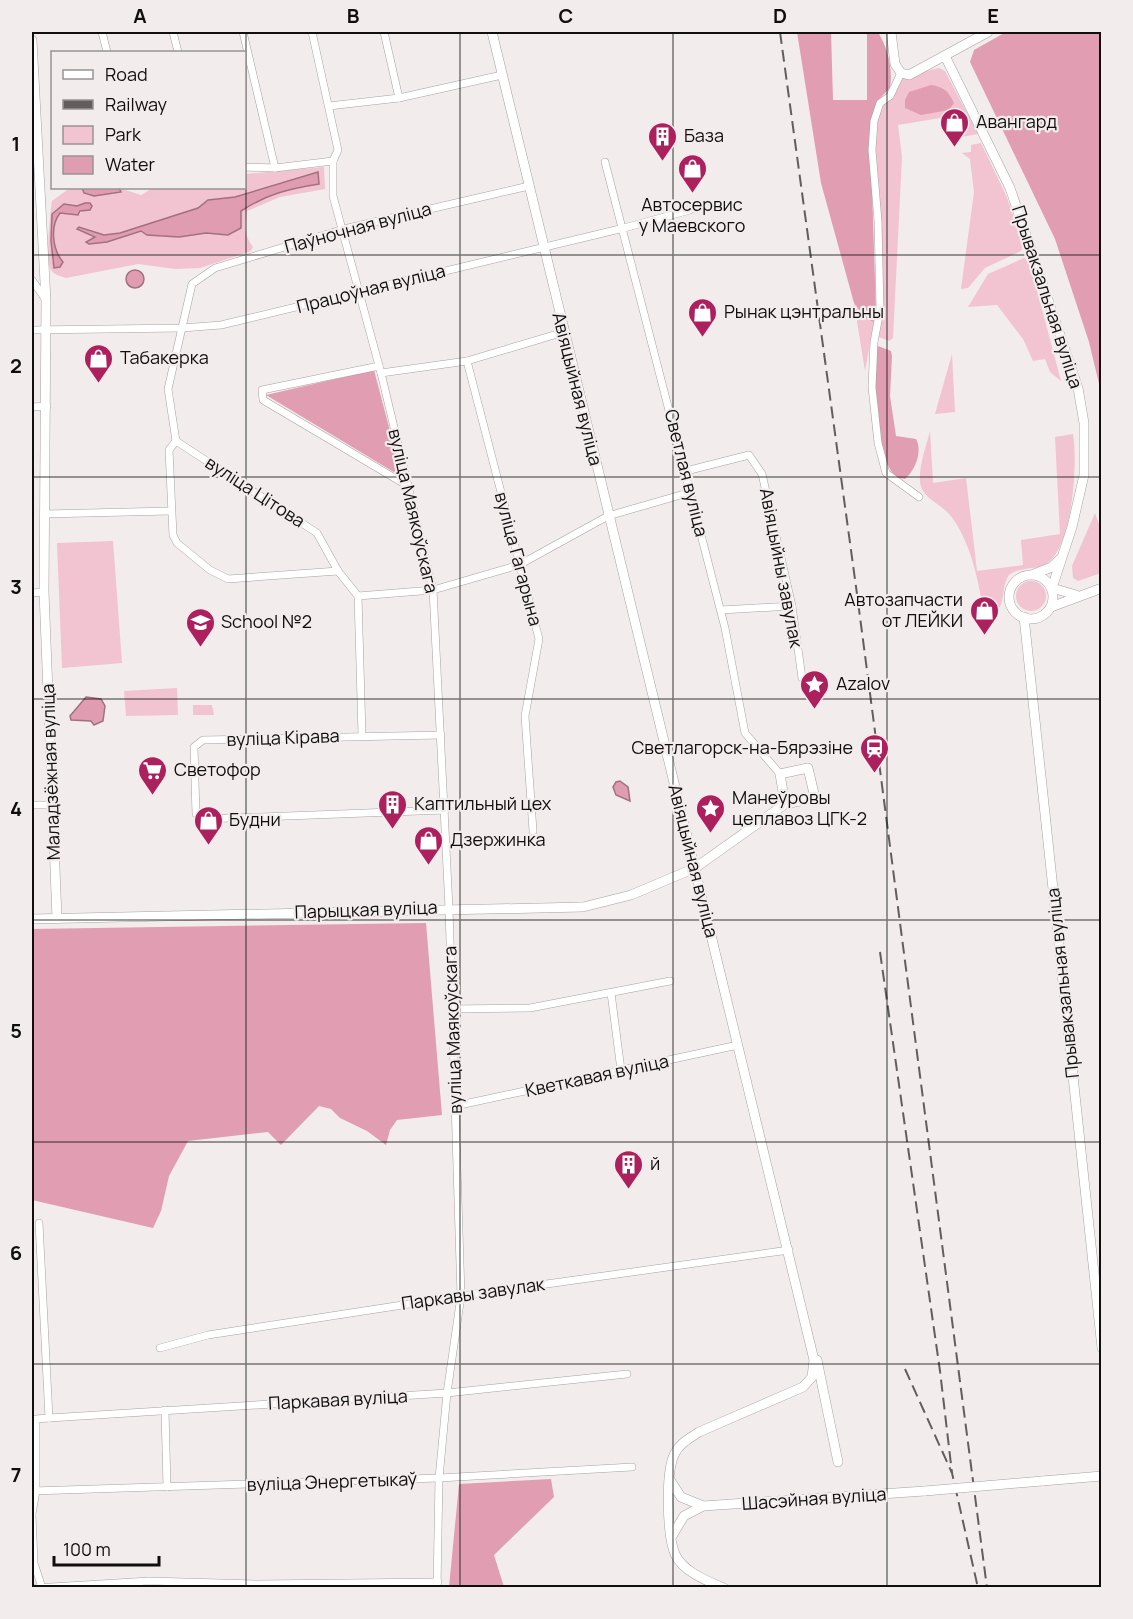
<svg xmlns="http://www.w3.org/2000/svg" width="1133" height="1619" viewBox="0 0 1133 1619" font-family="Manrope,sans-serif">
	<rect width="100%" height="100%" fill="#f2eced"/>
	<g fill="#f2c3d0" fill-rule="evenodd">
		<path d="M939 68 945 71 978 134 956 138 953 123 942 124 940 118 898 125 902 157 893 338 889 341 879 337C881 311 883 285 882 259 882 225 866 135 882 108 888 97 896 89 902 77Z"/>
		<path d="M981 143 1005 193 1024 243 1021 251 985 268 968 288 961 289 974 192 970 159 962 153 971 152V145Z"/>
		<path d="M324 167 325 189 280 197 247 211C244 226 244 235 253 247L251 251 200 268 175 269 138 264 66 278C60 276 53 275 50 268 46 257 50 213 52 201L67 190 82 188 84 193 94 196 121 191 119 188 141 195 153 188H244L245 174ZM318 172V184C288 189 267 194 240 211L241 228 234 231 163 237 141 231 107 242 89 244 87 241 96 237 79 227 104 235 120 233 198 208 208 200 235 197ZM85 203V209L78 215 60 212C50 227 52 249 63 262L52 261V214C66 204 72 209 85 203Z"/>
		<path d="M1024 258 1029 260 1061 381 1050 372 1045 359 1033 361 1023 339 997 305 968 307 988 274Z"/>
		<path d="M854 303 868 320 874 322 865 371Z"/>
		<path d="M952 354 955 412 935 414Z"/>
		<path d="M930 431 933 483 966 478 977 571 1023 565 1021 540 1060 534 1055 437 1073 434C1078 461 1073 552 1044 565 1033 570 1019 567 1009 575 1001 586 1006 601 997 611L986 612 983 609C978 578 970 540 950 515 940 503 921 498 920 481 919 465 926 447 930 431Z"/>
		<path d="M1095 513 1101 530V573L1078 581 1073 578 1072 566Z"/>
		<path d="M113 541 122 663 62 668 57 543Z"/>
		<circle cx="1031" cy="596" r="15"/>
		<path d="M177 688 178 715 126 716 124 691Z"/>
		<path d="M193 705H212L214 715H193Z"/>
	</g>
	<g fill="#e19eb2">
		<path d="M797 32H831L833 100H867V34L878 32C888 49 893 68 890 88L878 100 870 128 876 312 874 322 868 320 854 303 821 183Z"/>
		<path d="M1006 32H1101V392L1089 342 1055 239 970 62 974 50Z"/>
		<path d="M931 85C944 87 948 91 954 103L949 110 921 115 905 108V100L909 92Z"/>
		<path d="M878 346 891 351 892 356 890 396 896 436 916 439C923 451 915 471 905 479L895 477C871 442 873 390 875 350Z"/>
		<path d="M374 370 402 477 266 395Z"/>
		<path d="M426 923 442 1115 397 1120 390 1130 386 1145 367 1131 340 1118 331 1109 319 1106 281 1145 268 1132 188 1141 169 1176 161 1211 153 1228 32 1200V929Z"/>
		<path d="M551 1479 554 1497 494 1555 504 1587H449L459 1484Z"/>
	</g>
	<g fill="#e09cb0" stroke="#a27180" stroke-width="1.5">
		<path d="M318 172 319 184C288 189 267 194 241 211V228L228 235 206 233 179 237 147 235 141 231 107 242 89 244 86 242 95 237 77 229 79 227 104 235 120 233 198 208 208 200 235 197Z"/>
		<path d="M82 188H119L121 192 94 196 84 193Z"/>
		<path d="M85 203H90L92 206 90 210 80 211 78 215 60 213C50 226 52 249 63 262L60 267 54 268 51 241 52 214 64 204 77 206Z"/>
		<circle cx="135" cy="279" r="9"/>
		<path d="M86 697 101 699 105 706 103 721 94 725 91 721 71 720 70 716Z"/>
		<path d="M620 781 628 787 630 801 616 795 613 787 616 782Z"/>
	</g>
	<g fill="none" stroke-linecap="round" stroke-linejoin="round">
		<defs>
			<g id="street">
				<path d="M102 32 107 52"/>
				<path d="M173 32 178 52"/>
				<path d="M243 32 275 168 333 161"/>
				<path d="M312 32 338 150 333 161V196L381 373 433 590 449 908 461 1296 447 1393 439 1478 437 1588"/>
				<path d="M384 32 399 98"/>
				<path d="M901 73 890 96 880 103 874 121 872 150 878 221 880 310 874 342 872 387 878 443 886 473 919 497"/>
				<path d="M329 106 399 98 502 75"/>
				<path d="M605 162 725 628 745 733 780 774"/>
				<path d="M244 167 275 168"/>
				<path d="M32 280 46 300"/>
				<path d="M32 330 182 328 221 325 624 228 690 210"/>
				<path d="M467 361 539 639 525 716 533 831"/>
				<path d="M379 366 262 390 263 400 408 486"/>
				<path d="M381 373 467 361 564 332"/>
				<path d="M32 407 47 406"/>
				<path d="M176 441 169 450 173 535 177 543 210 570 228 579 338 571"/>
				<path d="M686 471 749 455 762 474 792 606 802 678"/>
				<path d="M45 514 170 511"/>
				<path d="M32 593 44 592"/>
				<path d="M358 596 433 590 519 565 608 516 691 492"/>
				<path d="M721 610 792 606"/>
				<path d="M362 735 358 596 338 571 317 533 176 441 168 389 192 284 215 268 344 229 529 186"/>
				<path d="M441 735 203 740 194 747 196 814 206 819 445 810"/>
				<path d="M32 805H52"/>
				<path d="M611 993 621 1070"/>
				<path d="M452 1009 530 1008 670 981"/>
				<path d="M455 1106 738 1045"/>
				<path d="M160 1348 208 1335 461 1296 789 1250"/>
				<path d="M165 1410 167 1487"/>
				<path d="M49 1418 447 1393 627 1374"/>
				<path d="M32 1491 439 1478 632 1467"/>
				<path d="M32 1514 36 1491V1419L49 1418 39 1223"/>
				<path d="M32 1515 34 1563 42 1588"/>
				<path d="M35 1588 149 1581 257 1584 438 1582"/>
			</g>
			<g id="secondary">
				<path d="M492 32 814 1360 812 1377 803 1387 699 1432C690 1438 680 1443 675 1453 665 1471 667 1535 675 1554 682 1571 707 1581 724 1588"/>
				<path d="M891 32 895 64 901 73 909 75 988 32"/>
				<path d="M32 40 46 301 44 592 57 918"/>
				<path d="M945 56 1010 188 1078 388 1084 423V475L1072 527 1052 588 1076 595"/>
				<path d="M1034 574 1052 567 1060 559"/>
				<circle cx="1031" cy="597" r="22"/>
				<path d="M1051 607 1102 588"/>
				<path d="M1024 617 1102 1348"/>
				<path d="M32 919 583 907 631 895 695 868 785 804 815 798 808 768 780 774 785 804"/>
				<path d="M817 1360 838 1462"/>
				<path d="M670 1480 681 1497 703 1506 925 1491"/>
				<path d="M1042 1481 1102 1476"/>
				<path d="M672 1536 684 1516 703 1506"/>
			</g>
		</defs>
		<use href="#street" stroke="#a7a1a2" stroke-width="8"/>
		<use href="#secondary" stroke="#a7a1a2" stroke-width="10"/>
		<use href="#street" stroke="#fff" stroke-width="7"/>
		<use href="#secondary" stroke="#fff" stroke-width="9"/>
		<g stroke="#625e5f" stroke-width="2" stroke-dasharray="12 6" stroke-linecap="butt">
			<path d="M780 32 857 594 987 1588"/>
			<path d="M880 952 940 1371 952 1473"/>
			<path d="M905 1369 952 1473 978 1588"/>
		</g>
		<defs>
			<path id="secondary-bridge" d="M925 1491 1042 1481"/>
		</defs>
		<use href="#secondary-bridge" stroke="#a7a1a2" stroke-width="10" stroke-linecap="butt"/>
		<use href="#secondary-bridge" stroke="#fff" stroke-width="9"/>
	</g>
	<path fill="none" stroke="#100e0f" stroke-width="1.5" stroke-opacity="0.55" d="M246 32V1588M460 32V1588M673 32V1588M887 32V1588M32 255H1102M32 477H1102M32 699H1102M32 920H1102M32 1142H1102M32 1364H1102"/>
	<defs>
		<symbol id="shop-pin" viewBox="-11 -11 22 30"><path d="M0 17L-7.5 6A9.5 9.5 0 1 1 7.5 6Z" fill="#ac205e" stroke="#f2eced"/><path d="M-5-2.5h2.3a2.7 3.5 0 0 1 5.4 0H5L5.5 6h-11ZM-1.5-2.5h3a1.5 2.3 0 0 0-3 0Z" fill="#fff"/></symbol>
		<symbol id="building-pin" viewBox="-11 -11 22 30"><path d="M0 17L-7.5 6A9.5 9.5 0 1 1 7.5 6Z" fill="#ac205e" stroke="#f2eced"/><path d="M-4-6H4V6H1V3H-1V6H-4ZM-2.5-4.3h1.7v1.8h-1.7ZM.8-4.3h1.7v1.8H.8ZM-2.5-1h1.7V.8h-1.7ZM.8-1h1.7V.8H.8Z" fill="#fff"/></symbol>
		<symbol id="school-pin" viewBox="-11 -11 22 30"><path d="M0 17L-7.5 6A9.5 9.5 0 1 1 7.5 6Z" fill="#ac205e" stroke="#f2eced"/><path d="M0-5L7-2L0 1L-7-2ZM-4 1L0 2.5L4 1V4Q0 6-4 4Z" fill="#fff"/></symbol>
		<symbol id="sight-pin" viewBox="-11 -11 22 30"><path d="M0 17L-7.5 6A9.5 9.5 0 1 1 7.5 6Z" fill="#ac205e" stroke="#f2eced"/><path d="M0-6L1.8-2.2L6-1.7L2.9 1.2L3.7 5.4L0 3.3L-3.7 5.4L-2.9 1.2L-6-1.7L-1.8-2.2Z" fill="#fff"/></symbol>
		<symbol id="station-pin" viewBox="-11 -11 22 30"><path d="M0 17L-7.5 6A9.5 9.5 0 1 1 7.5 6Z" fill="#ac205e" stroke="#f2eced"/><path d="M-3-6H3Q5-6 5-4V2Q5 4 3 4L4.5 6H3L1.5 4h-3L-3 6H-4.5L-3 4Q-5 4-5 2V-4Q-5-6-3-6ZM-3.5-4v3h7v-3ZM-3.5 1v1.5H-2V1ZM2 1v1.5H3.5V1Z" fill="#fff"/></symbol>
		<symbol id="supermarket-pin" viewBox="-11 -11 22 30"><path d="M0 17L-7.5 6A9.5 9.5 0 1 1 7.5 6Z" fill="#ac205e" stroke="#f2eced"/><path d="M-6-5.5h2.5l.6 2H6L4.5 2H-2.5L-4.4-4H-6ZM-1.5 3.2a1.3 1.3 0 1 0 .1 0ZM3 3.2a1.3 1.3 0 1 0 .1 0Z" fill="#fff"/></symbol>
	</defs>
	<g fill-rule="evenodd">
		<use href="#shop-pin" x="938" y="106" width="33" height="45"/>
		<use href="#building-pin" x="646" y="120" width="33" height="45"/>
		<use href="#shop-pin" x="676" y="152" width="33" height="45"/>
		<use href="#shop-pin" x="686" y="296" width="33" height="45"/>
		<use href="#shop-pin" x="82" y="342" width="33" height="45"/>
		<use href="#shop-pin" x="968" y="594" width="33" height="45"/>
		<use href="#school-pin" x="184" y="606" width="33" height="45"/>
		<use href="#sight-pin" x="798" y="668" width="33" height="45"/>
		<use href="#station-pin" x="858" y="732" width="33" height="45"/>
		<use href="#supermarket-pin" x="136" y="754" width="33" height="45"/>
		<use href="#building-pin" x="376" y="788" width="33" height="45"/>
		<use href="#sight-pin" x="694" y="792" width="33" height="45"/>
		<use href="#shop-pin" x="192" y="804" width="33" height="45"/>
		<use href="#shop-pin" x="412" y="824" width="33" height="45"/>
		<use href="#building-pin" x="612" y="1148" width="33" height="45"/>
	</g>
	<g text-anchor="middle" stroke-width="4.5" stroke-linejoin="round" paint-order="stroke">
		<g font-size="18" fill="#100e0f" stroke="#f2eced" text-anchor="start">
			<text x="976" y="128">Авангард</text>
			<text x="684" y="142">База</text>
			<text x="692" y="211" text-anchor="middle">Автосервис<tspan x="692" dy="21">у Маевского</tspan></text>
			<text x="724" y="318">Рынак цэнтральны</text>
			<text x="120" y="364">Табакерка</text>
			<text x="963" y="606" text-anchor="end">Автозапчасти<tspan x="963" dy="21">от ЛЕЙКИ</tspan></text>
			<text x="221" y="628">School №2</text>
			<text x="836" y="690">Azalov</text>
			<text x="853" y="754" text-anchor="end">Светлагорск-на-Бярэзіне</text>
			<text x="174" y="776">Светофор</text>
			<text x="732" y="804">Манеўровы<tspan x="732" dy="21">цеплавоз ЦГК-2</tspan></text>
			<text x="414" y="810">Каптильный цех</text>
			<text x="229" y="826">Будни</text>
			<text x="450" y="846">Дзержинка</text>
			<text x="650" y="1170">й</text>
		</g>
		<g font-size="18" fill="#100e0f" stroke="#f2eced">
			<text transform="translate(358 228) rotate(-15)" y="6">Паўночная вуліца</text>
			<text transform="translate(371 289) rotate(-14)" y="6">Працоўная вуліца</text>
			<text transform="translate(1047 297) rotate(72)" y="6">Прывакзальная вуліца</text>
			<text transform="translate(577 389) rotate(76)" y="6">Авіяцыйная вуліца</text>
			<text transform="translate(686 473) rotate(76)" y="6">Светлая вуліца</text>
			<text transform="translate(255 492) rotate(33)" y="6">вуліца Цітова</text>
			<text transform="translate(413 511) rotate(77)" y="6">вуліца Маякоўскага</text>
			<text transform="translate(518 559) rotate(75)" y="6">вуліца Гагарына</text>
			<text transform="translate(781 568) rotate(79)" y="6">Авіяцыйны завулак</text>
			<text transform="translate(283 738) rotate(-2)" y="6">вуліца Кірава</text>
			<text transform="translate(51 772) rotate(-92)" y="6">Маладзёжная вуліца</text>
			<text transform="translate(693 861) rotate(76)" y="6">Авіяцыйная вуліца</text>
			<text transform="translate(366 910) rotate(-2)" y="6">Парыцкая вуліца</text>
			<text transform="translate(1063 983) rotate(-96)" y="6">Прывакзальная вуліца</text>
			<text transform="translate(453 1030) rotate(-92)" y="6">вуліца Маякоўскага</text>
			<text transform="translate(597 1076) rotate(-12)" y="6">Кветкавая вуліца</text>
			<text transform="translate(473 1294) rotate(-8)" y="6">Паркавы завулак</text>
			<text transform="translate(338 1400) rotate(-3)" y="6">Паркавая вуліца</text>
			<text transform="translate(332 1482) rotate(-2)" y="6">вуліца Энергетыкаў</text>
			<text transform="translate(814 1499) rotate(-4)" y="6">Шасэйная вуліца</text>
		</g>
	</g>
	<rect width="1133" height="1619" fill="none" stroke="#f2eced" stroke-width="66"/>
	<rect x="51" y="51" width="195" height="138" fill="#f2eced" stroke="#989394" stroke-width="1.5"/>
	<rect x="63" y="70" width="30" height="9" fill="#ffffff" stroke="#989394" stroke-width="1.5"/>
	<text x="105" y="81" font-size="18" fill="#100e0f">Road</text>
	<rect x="63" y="100" width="30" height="9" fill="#625e5f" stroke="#989394" stroke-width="1.5"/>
	<text x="105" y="111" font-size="18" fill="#100e0f">Railway</text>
	<rect x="63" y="126" width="30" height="18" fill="#f2c3d0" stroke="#989394" stroke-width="1.5"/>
	<text x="105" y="141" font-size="18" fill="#100e0f">Park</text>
	<rect x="63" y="156" width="30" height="18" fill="#e09cb0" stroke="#989394" stroke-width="1.5"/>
	<text x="105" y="171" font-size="18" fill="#100e0f">Water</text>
	<path d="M54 1556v9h105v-9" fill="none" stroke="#100e0f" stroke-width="3"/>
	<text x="63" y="1556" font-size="18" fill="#100e0f" stroke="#f2eced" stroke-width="4.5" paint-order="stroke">100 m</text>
	<rect x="33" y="33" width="1067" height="1553" fill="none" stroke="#100e0f" stroke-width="2"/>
	<g font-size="20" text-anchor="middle" font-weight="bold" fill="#100e0f">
		<text x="140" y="23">A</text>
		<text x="353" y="23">B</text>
		<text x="566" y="23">C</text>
		<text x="780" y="23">D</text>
		<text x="993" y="23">E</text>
		<text x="16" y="151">1</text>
		<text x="16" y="373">2</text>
		<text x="16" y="594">3</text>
		<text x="16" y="816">4</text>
		<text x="16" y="1038">5</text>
		<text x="16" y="1260">6</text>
		<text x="16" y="1482">7</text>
	</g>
</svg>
